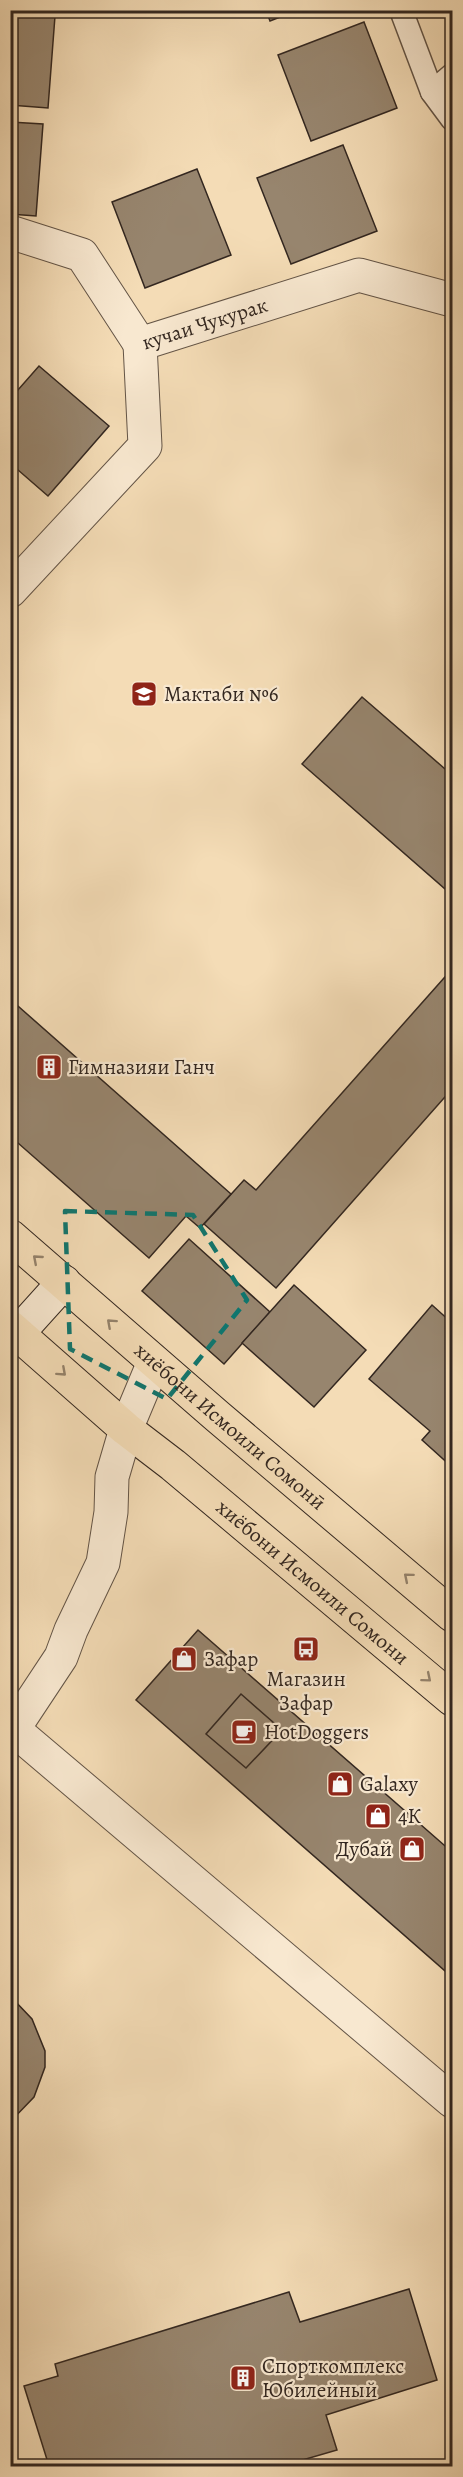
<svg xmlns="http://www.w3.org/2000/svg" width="463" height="2477" viewBox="0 0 463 2477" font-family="Alegreya,serif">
	<rect width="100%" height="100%" fill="#f4dcb6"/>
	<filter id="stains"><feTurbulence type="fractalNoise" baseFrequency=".00333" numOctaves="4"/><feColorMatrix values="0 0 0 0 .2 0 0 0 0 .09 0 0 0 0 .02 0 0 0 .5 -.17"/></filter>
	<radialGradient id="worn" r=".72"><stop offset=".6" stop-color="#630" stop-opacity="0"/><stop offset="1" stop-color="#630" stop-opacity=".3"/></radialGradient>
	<g fill="#97856e" stroke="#332720" stroke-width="1.5">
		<path d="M266 10H298L270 21Z"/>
		<path d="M10 12 55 16 48 108 10 105Z"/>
		<path d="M364 22 397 108 311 141 278 55Z"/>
		<path d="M10 122 43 124 36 216 10 214Z"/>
		<path d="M343 145 377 231 291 264 257 178Z"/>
		<path d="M197 169 231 255 145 288 112 202Z"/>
		<path d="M39 366 109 426 48 496 10 463V399Z"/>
		<path d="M362 697 452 775V895L302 764Z"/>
		<path d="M452 969V1089L276 1288 204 1224 244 1180 256 1190Z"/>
		<path d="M10 999 231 1194 200 1228 186 1216 149 1258 10 1136Z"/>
		<path d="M189 1239 270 1312 224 1364 142 1291Z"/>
		<path d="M294 1285 366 1350 314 1407 242 1343Z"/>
		<path d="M432 1305 452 1323V1467L422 1440 430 1431 369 1379Z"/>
		<path d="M198 1630 452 1852V1977L136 1700Z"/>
		<path d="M241 1694 282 1730 246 1768 206 1734Z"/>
		<path d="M13 1999 32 2019 45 2051V2067L34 2097 10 2122V2002Z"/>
		<path d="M409 2289 437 2380 326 2415 337 2450 282 2466H49L24 2386 58 2376 55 2364 289 2292 300 2322Z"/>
	</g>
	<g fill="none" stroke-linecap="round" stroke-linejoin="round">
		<defs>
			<g id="service">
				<path d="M401 10 432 92 452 119"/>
				<path d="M432 92 452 75"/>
			</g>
			<g id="minor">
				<path d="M10 232 82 255 140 344"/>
				<path id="s1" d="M10 591 145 446 140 344 359 275 452 300"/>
				<path d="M13 1729 452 2101"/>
				<path d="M10 1734 61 1657 71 1630 103 1563 111 1512 112 1477 126 1429 154 1362"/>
			</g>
			<path id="secondary" d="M10 1338 18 1333 64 1282"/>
			<g id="primary">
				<path id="s2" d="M10 1236 217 1416 452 1615"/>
				<path id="s3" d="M10 1327 126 1429 173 1465 452 1699"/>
			</g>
		</defs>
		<use href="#service" stroke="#635446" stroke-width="25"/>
		<use href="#minor" stroke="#635446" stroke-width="35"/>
		<use href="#secondary" stroke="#332720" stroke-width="35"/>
		<use href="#primary" stroke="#332720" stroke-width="35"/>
		<use href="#service" stroke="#f8e8d0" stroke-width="22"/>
		<use href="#minor" stroke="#f8e8d0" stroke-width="33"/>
		<use href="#secondary" stroke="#f8e8d0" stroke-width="33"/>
		<use href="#primary" stroke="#f4dcb6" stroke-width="33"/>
	</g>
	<defs><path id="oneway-chevron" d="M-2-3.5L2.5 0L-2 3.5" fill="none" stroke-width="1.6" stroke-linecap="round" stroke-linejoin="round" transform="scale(1.5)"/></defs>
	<g stroke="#94826b">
		<use href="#oneway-chevron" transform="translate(37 1259) rotate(-139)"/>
		<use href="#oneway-chevron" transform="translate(111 1323) rotate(-138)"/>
		<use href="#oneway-chevron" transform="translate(62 1372) rotate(42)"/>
		<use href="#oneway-chevron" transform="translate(408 1577) rotate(-140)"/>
		<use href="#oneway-chevron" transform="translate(427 1678) rotate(40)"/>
	</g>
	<path fill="none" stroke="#0f766e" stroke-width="4.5" stroke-dasharray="12 8" stroke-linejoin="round" d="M65 1211 193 1215 247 1300 167 1399 70 1349Z"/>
	<defs>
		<symbol id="school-square" viewBox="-11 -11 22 22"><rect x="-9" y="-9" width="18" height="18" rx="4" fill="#8f2418" stroke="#f8e8d0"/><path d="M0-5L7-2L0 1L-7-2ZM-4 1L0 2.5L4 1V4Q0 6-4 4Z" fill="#fff"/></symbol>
		<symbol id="building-square" viewBox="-11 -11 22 22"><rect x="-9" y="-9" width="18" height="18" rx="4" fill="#8f2418" stroke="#f8e8d0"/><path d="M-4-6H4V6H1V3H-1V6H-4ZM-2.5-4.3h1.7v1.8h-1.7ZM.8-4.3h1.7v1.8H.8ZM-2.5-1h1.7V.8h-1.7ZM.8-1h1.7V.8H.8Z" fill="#fff"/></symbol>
		<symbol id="bus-square" viewBox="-11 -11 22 22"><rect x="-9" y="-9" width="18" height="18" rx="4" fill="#8f2418" stroke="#f8e8d0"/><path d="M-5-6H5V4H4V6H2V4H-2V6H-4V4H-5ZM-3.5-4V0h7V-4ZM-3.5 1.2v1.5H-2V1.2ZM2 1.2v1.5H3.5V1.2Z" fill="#fff"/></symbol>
		<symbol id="shop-square" viewBox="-11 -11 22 22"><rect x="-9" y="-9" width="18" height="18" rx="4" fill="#8f2418" stroke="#f8e8d0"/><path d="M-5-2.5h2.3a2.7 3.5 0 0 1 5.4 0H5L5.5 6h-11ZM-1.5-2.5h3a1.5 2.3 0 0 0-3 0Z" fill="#fff"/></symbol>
		<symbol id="cafe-square" viewBox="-11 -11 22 22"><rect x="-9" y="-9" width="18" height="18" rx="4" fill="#8f2418" stroke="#f8e8d0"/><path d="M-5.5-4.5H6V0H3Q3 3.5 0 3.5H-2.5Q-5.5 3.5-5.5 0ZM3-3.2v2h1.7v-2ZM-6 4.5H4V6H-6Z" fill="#fff"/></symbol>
	</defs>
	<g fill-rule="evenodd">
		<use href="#school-square" x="129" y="679" width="30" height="30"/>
		<use href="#building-square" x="34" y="1052" width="30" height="30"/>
		<use href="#bus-square" x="291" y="1634" width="30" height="30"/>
		<use href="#shop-square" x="169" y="1644" width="30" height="30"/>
		<use href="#cafe-square" x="229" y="1717" width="30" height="30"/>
		<use href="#shop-square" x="325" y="1769" width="30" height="30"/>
		<use href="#shop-square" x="363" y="1801" width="30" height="30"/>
		<use href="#shop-square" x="397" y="1834" width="30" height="30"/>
		<use href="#building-square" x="228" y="2363" width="30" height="30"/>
	</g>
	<g text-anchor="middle" stroke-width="4.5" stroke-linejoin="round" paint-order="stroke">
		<g font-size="21" fill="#332720" stroke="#f8e8d0">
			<text dy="7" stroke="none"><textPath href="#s1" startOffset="368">кучаи Чукурак</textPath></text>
			<text dy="7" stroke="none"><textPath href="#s2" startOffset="291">хиёбони Исмоили Сомонӣ</textPath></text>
			<text dy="7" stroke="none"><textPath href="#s3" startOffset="396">хиёбони Исмоили Сомони</textPath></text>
		</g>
		<g font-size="21" fill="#332720" stroke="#f8e8d0" text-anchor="start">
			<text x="164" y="701">Мактаби №6</text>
			<text x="68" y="1074">Гимназияи Ганч</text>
			<text x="204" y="1666">Зафар</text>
			<text x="306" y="1686" text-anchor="middle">Магазин<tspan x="306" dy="24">Зафар</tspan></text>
			<text x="264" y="1739">HotDoggers</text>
			<text x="360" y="1791">Galaxy</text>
			<text x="398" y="1823">4К</text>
			<text x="392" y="1856" text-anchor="end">Дубай</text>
			<text x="262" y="2373">Спорткомплекс<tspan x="262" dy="24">Юбилейный</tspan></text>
		</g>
	</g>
	<rect width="463" height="2477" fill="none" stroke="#f4dcb6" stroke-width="36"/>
	<rect x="12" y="12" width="439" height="2453" fill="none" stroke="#332720" stroke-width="3"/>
	<rect x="18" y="18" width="427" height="2441" fill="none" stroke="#332720" stroke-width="1.5"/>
	<rect width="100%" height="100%" filter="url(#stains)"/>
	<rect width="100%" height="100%" fill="url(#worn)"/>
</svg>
